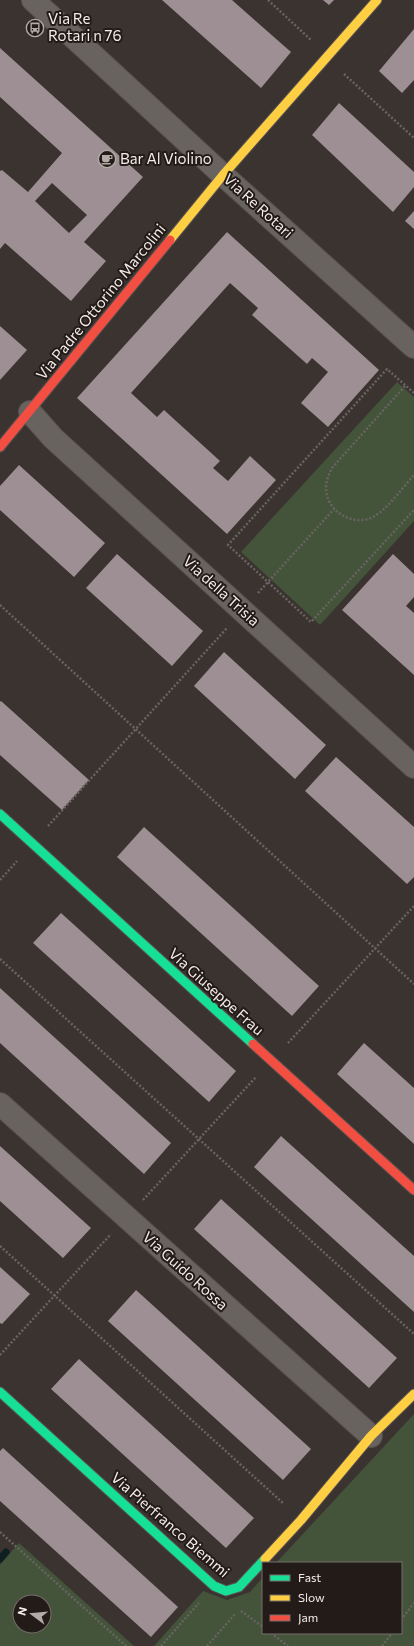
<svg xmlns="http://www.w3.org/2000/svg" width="414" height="1646" viewBox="0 0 414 1646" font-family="Commissioner,sans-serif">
	<rect width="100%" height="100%" fill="#3b3330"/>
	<g fill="#43543a" fill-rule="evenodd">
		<path d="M397 382 414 397V521L320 625 241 552Z"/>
		<path d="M414 1414V1646H154L203 1591 227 1600 250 1592 263 1577V1633H401V1563H276Z"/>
		<path d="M19 1543 134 1646H0V1565ZM20 1602H44V1626H20Z"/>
	</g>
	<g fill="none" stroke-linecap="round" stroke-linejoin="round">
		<path stroke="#0d2021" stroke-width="7" d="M0 1559 6 1552"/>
	</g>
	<g fill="#9d8f94" fill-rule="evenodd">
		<path d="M162 0H232L291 52 261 88Z"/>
		<path d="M323 0H334L329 5Z"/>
		<path d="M414 29V80L402 93 379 71Z"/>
		<path d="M0 48 143 177 84 242 106 261 71 301 5 243 0 249V171L2 170 28 192 62 153 0 97ZM52 183 87 215 69 233 35 201Z"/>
		<path d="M339 103 414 172V187L393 212 312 135Z"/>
		<path d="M414 211V229L405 221Z"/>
		<path d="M227 232 379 370 328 427 301 403 328 372 312 358 307 364 252 315 258 308 230 283 131 393 157 417 164 410 220 461 213 468 228 481 250 456 276 480 227 534 77 398Z"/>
		<path d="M0 326 27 350 0 380Z"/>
		<path d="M19 465 105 543 74 577 0 510V486Z"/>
		<path d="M117 554 203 631 172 666 86 588Z"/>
		<path d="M393 554 414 574V597L406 606 414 613V675L342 610Z"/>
		<path d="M224 652 326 745 295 779 194 686Z"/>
		<path d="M1 701 89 780 62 810 0 755V702Z"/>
		<path d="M336 757 414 827V877L407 884 305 791Z"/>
		<path d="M144 827 319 986 292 1016 117 857Z"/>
		<path d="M61 913 236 1071 209 1102 33 943Z"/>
		<path d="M0 988 171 1143 144 1174 0 1043Z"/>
		<path d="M364 1043 414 1088V1144L337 1074Z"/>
		<path d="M281 1136 414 1256V1312L254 1167Z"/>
		<path d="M0 1146 91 1228 63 1258 0 1201Z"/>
		<path d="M221 1199 397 1358 369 1388 194 1229Z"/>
		<path d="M0 1267 30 1294 2 1324 0 1323Z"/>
		<path d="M136 1290 311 1449 283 1480 108 1321Z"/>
		<path d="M79 1359 254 1518 226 1548 51 1389Z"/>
		<path d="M3 1448 178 1607 151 1637 0 1501V1451Z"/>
	</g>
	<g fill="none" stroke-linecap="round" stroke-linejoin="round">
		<defs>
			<g id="street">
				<path d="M33 0 223 175 414 347"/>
				<path d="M30 412 53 438 414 767"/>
				<path d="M0 1104 371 1436"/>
			</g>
			<g id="fast">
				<path d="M0 814 253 1044"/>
				<path d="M0 1392 214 1586 226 1591 239 1587 265 1559"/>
			</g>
			<g id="slow">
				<path d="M170 240 223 175 377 0"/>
				<path d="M265 1559 301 1520 371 1436 414 1394"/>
			</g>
			<g id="jam">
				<path d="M0 447 170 240"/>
				<path d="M253 1044 414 1190"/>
			</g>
		</defs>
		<use href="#street" stroke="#58514f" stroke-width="24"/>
		<use href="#fast" stroke="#58514f" stroke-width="11"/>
		<use href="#slow" stroke="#58514f" stroke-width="11"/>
		<use href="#jam" stroke="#58514f" stroke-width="11"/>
		<g stroke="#696361" stroke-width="2.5" stroke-dasharray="2 2" stroke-linecap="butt">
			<path d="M268 0 311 40"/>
			<path d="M344 74 414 138"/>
			<path d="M405 386 332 468C329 474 326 481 326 488 326 511 352 527 373 517 388 509 403 487 414 475"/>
			<path d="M414 393 387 369 228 545 311 622 414 510"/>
			<path d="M258 593 334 509"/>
			<path d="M0 605 414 984"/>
			<path d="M48 826 227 628"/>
			<path d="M0 880 17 861"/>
			<path d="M0 959 414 1334"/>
			<path d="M288 1043 414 906"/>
			<path d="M143 1200 256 1077"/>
			<path d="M0 1246 284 1504"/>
			<path d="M0 1355 111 1234"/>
			<path d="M0 1532 126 1646"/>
			<path d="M241 1611 263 1627"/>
			<path d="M401 1620 414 1603"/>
			<path d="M271 1633 288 1646"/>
			<path d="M161 1646 199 1603"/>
			<path d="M207 1646 236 1613"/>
			<path d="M382 1646 392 1633"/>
		</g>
		<use href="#street" stroke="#696360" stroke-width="22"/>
		<use href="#fast" stroke="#16e098" stroke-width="9"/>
		<use href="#slow" stroke="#ffcf43" stroke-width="9"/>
		<use href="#jam" stroke="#f24e42" stroke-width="9"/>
	</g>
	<defs>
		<symbol id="bus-ring" viewBox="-11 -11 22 22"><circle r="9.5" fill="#221b18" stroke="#b4aba7" stroke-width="1.5"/><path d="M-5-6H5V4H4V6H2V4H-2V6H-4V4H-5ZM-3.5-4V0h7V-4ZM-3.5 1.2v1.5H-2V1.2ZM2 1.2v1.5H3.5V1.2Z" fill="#b4aba7"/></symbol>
		<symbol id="cafe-ring" viewBox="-11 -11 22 22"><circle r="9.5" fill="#221b18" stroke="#b4aba7" stroke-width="1.5"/><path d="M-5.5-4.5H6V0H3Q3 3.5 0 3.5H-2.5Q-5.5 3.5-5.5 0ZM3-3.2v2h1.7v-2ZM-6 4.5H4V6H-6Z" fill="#b4aba7"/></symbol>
	</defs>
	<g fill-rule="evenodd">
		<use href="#bus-ring" x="25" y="18" width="20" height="20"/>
		<use href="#cafe-ring" x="97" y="149" width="20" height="20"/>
	</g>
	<g text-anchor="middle" stroke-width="4" stroke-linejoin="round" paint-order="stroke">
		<g font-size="15" fill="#f5ebe7" stroke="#221b18" text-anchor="start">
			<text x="48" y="24">Via Re<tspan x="48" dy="17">Rotari n 76</tspan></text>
			<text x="120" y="164">Bar Al Violino</text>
		</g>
		<g font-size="15" fill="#f5ebe7" stroke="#221b18">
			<text transform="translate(258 206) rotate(42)" y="5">Via Re Rotari</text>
			<text transform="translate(101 302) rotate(-51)" y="5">Via Padre Ottorino Marcolini</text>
			<text transform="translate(221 591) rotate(42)" y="5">Via della Trisia</text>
			<text transform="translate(216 992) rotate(42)" y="5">Via Giuseppe Frau</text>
			<text transform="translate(185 1271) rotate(42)" y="5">Via Guido Rossa</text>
			<text transform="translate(170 1525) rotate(41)" y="5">Via Pierfranco Biemmi</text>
		</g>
	</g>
	<rect x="262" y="1562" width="140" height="72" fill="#221b18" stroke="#766e6b"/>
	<rect x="270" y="1575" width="20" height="6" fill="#16e098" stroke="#766e6b"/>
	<text x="298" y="1582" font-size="12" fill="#f5ebe7">Fast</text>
	<rect x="270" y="1595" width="20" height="6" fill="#ffcf43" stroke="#766e6b"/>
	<text x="298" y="1602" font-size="12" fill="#f5ebe7">Slow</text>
	<rect x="270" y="1615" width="20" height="6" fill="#f24e42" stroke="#766e6b"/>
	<text x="298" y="1622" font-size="12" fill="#f5ebe7">Jam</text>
	<g transform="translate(32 1614) rotate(286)"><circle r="19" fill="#221b18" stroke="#766e6b"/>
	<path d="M0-3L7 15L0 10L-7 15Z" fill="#b4aba7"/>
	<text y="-6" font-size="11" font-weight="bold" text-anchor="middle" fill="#f5ebe7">N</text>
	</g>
</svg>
